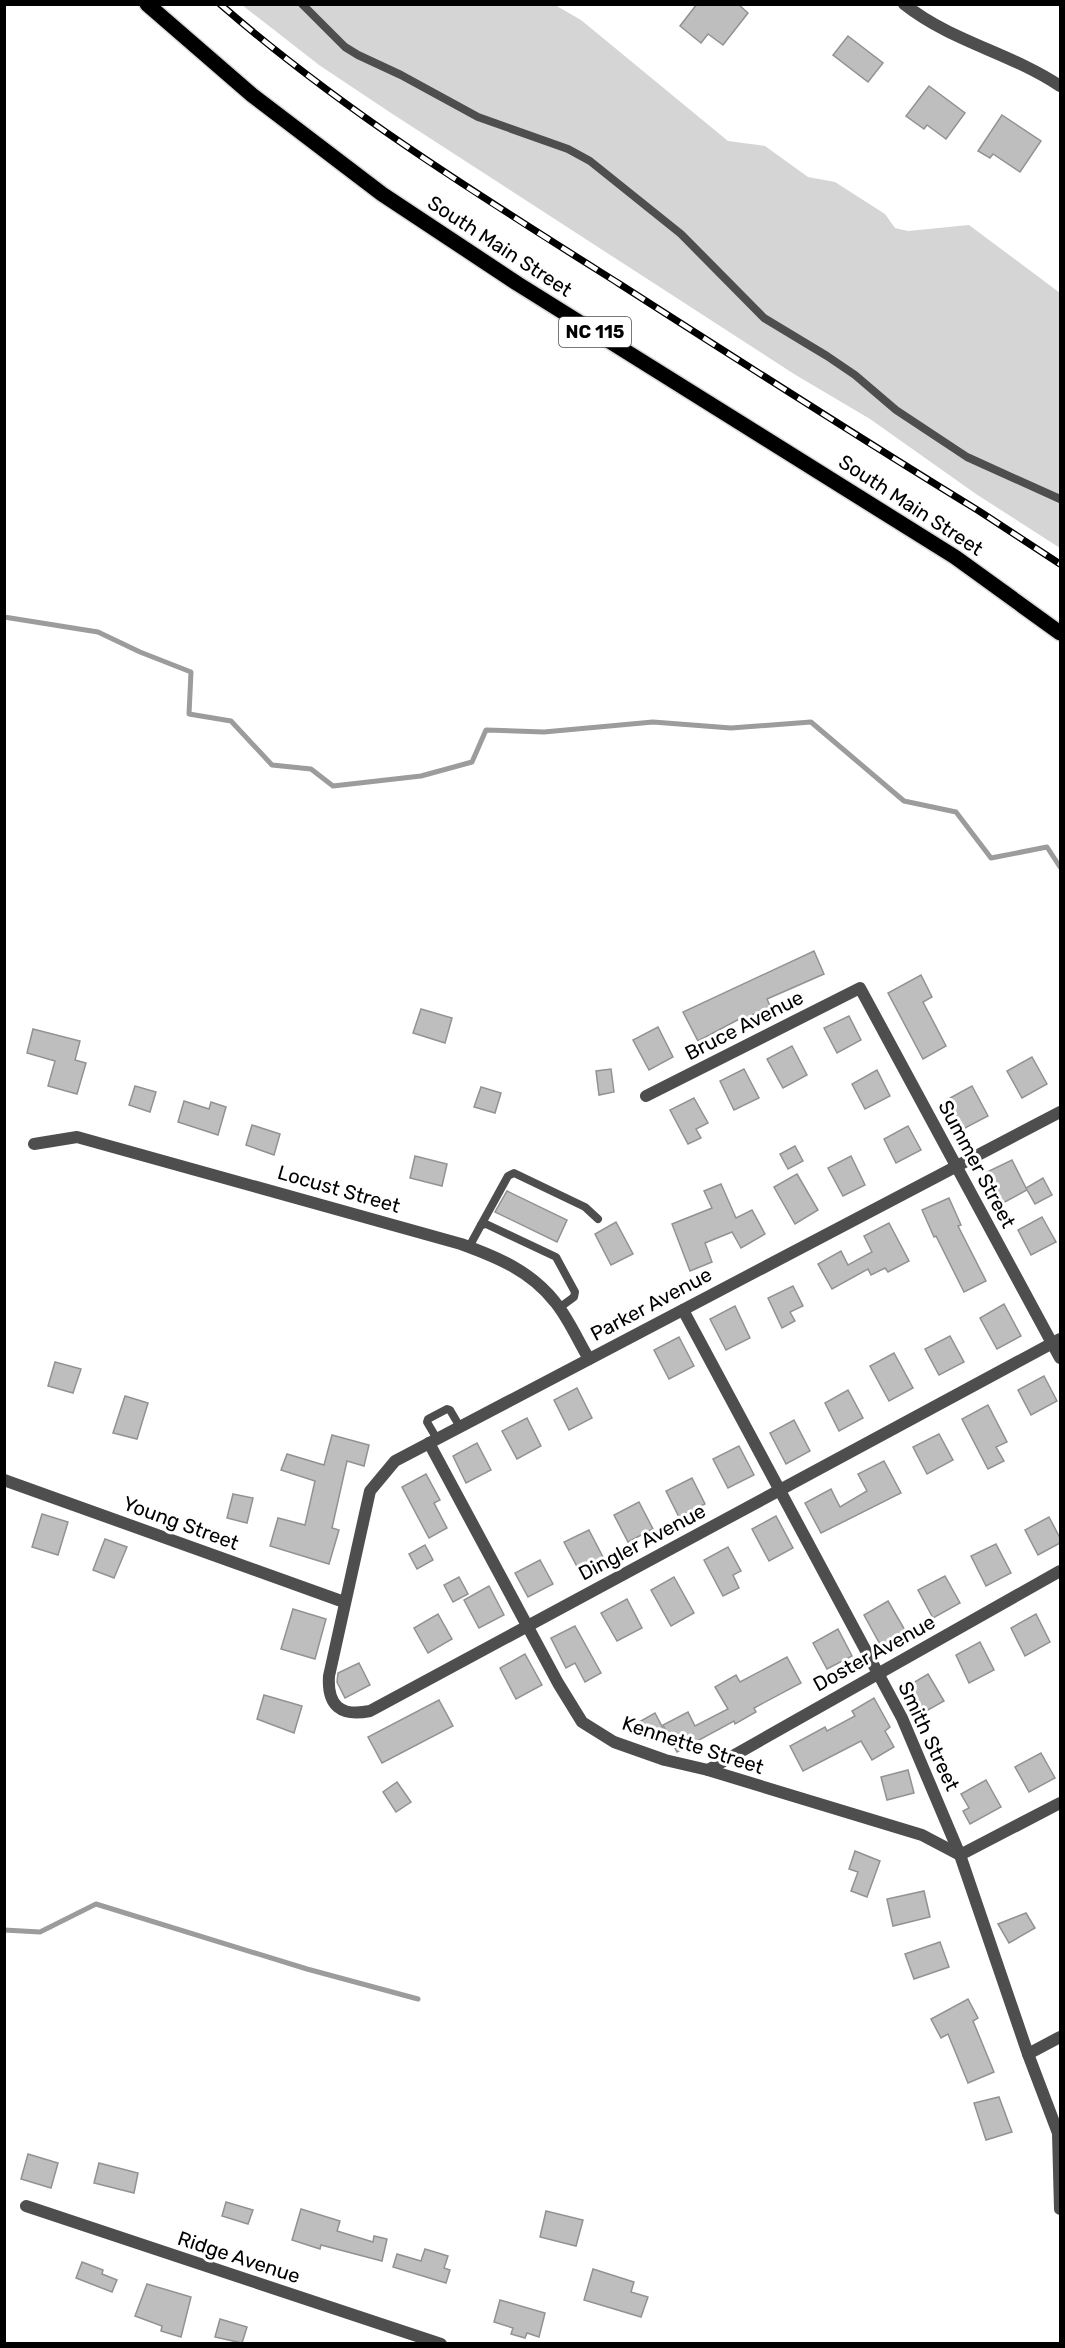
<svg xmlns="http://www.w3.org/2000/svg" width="1065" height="2348" viewBox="0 0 1065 2348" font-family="Rubik,sans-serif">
	<rect width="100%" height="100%" fill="#fff"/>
	<path fill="#d5d5d5" d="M242 5H555L581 20 728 141 765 146 808 177 835 182 885 214 895 228 908 231 969 225 1060 293V548L976 494 870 419 794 374 391 113 319 65Z"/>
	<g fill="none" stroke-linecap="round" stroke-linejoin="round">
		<g stroke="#9c9c9c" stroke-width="5">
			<path d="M4 617 98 632 140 652 191 672 189 714 231 721 272 765 311 769 333 786 421 776 472 762 486 730 544 732 653 722 731 728 811 722 904 801 956 812 991 858 1047 847 1060 867"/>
			<path d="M4 1930 40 1932 96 1904 307 1969 418 1999"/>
		</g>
	</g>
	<g fill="#bebebe" stroke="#929292" stroke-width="1.5">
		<path d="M697 4H738L748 13 723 45 708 34 701 43 680 26Z"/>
		<path d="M848 36 883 63 868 82 833 55Z"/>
		<path d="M929 86 965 113 946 139 927 125 924 129 906 116Z"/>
		<path d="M1002 115 1041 141 1020 172 993 154 990 158 978 151Z"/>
		<path d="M814 951 824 974 767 999 770 1006 746 1018 745 1016 698 1041 683 1012Z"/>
		<path d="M921 975 932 997 923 1002 946 1046 923 1059 888 993Z"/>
		<path d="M421 1009 452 1018 445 1043 413 1033Z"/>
		<path d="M849 1016 861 1040 837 1053 824 1028Z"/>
		<path d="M658 1027 673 1057 649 1070 633 1040Z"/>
		<path d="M33 1029 80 1041 75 1060 86 1063 77 1094 48 1086 55 1061 27 1053Z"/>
		<path d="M792 1046 807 1075 783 1088 767 1059Z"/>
		<path d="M1032 1057 1047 1084 1022 1098 1007 1071Z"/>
		<path d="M611 1069 614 1092 599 1095 596 1071Z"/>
		<path d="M744 1069 759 1098 734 1110 720 1081Z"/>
		<path d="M877 1070 890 1096 865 1109 852 1084Z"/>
		<path d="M135 1086 156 1092 150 1112 129 1105Z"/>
		<path d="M972 1086 988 1116 963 1129 948 1099Z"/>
		<path d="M481 1087 501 1093 495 1113 474 1107Z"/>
		<path d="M694 1098 708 1123 696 1129 701 1138 688 1144 670 1110Z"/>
		<path d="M184 1101 209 1109 211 1102 226 1107 218 1135 178 1122Z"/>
		<path d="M252 1125 280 1134 274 1155 246 1145Z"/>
		<path d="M908 1126 921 1150 896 1163 884 1139Z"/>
		<path d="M795 1146 803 1161 788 1169 780 1154Z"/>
		<path d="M415 1156 447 1164 442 1186 410 1178Z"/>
		<path d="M851 1156 865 1185 843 1196 828 1168Z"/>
		<path d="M1012 1160 1027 1190 1003 1203 987 1172Z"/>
		<path d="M797 1174 818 1210 795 1224 774 1187Z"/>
		<path d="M1043 1178 1052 1195 1035 1204 1026 1188Z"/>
		<path d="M721 1184 736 1218 752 1210 765 1234 741 1248 732 1232 705 1243 712 1262 690 1271 672 1224 712 1208 704 1191Z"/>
		<path d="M507 1191 567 1220 557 1242 495 1212Z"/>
		<path d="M949 1198 961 1225 958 1226 986 1281 964 1292 936 1236 934 1237 922 1210Z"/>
		<path d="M1042 1217 1056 1242 1031 1255 1018 1230Z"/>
		<path d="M616 1222 633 1254 611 1265 595 1234Z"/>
		<path d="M889 1223 909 1261 888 1272 885 1268 871 1275 868 1269 832 1289 818 1264 841 1251 848 1265 872 1252 864 1236Z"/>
		<path d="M793 1286 803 1306 790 1312 795 1321 782 1328 768 1298Z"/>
		<path d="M1004 1304 1021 1336 997 1349 980 1318Z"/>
		<path d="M735 1306 750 1338 726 1350 710 1319Z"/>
		<path d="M950 1336 964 1362 939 1375 925 1349Z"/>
		<path d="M679 1337 694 1366 669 1379 654 1350Z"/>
		<path d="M894 1353 913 1388 889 1401 870 1366Z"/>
		<path d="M55 1362 81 1369 73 1393 48 1386Z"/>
		<path d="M1044 1376 1057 1401 1031 1415 1018 1390Z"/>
		<path d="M577 1388 592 1418 569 1430 554 1400Z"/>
		<path d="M848 1390 863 1418 839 1431 825 1403Z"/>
		<path d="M125 1396 148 1403 137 1439 113 1433Z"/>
		<path d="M988 1405 1007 1442 996 1447 1004 1461 988 1469 962 1419Z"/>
		<path d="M527 1418 541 1446 517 1459 502 1431Z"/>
		<path d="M794 1420 810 1451 786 1464 770 1433Z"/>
		<path d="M939 1434 953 1460 927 1474 913 1447Z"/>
		<path d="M332 1435 369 1445 364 1466 347 1461 332 1528 339 1530 329 1564 270 1546 278 1518 305 1525 315 1481 281 1470 287 1454 324 1465Z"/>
		<path d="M477 1443 491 1470 466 1483 453 1456Z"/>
		<path d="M739 1446 754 1475 728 1488 713 1459Z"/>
		<path d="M884 1461 901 1493 821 1533 805 1503 831 1489 840 1507 867 1491 858 1474Z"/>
		<path d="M426 1474 440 1500 434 1503 447 1528 429 1538 402 1487Z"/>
		<path d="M692 1478 705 1504 679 1517 666 1491Z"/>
		<path d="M233 1494 253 1498 247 1523 227 1518Z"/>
		<path d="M639 1502 653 1529 628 1542 614 1515Z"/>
		<path d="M42 1514 68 1522 58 1555 32 1547Z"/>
		<path d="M776 1516 793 1548 769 1561 752 1529Z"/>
		<path d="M1049 1517 1060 1538V1543L1038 1555 1025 1530Z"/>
		<path d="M589 1530 605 1561 581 1574 564 1542Z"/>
		<path d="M105 1539 127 1547 114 1578 93 1570Z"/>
		<path d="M996 1544 1011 1573 986 1586 971 1556Z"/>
		<path d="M425 1545 433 1560 417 1569 409 1554Z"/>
		<path d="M728 1547 741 1571 733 1575 739 1588 723 1596 704 1560Z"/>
		<path d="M540 1560 553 1584 528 1597 515 1573Z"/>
		<path d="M945 1576 960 1603 933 1618 918 1590Z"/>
		<path d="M459 1577 468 1594 453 1602 444 1585Z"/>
		<path d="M674 1577 694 1613 671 1626 651 1590Z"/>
		<path d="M489 1586 504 1615 479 1628 464 1600Z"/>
		<path d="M627 1599 642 1628 617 1641 601 1613Z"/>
		<path d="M888 1601 906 1632 881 1646 864 1615Z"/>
		<path d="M293 1609 326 1619 315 1659 281 1649Z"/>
		<path d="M438 1614 452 1639 428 1653 414 1628Z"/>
		<path d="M1036 1614 1050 1642 1025 1656 1011 1628Z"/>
		<path d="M575 1626 601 1673 585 1682 575 1663 566 1668 551 1638Z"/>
		<path d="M838 1629 852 1656 827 1669 813 1643Z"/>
		<path d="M980 1642 994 1670 969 1683 956 1655Z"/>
		<path d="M525 1654 542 1685 516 1699 500 1668Z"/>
		<path d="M787 1657 801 1683 754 1708 756 1712 735 1724 734 1721 677 1752 663 1725 688 1712 695 1726 728 1709 715 1687 736 1675 740 1682Z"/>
		<path d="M359 1663 370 1685 345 1698 337 1682 338 1673Z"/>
		<path d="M928 1674 944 1701 919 1715 903 1689Z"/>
		<path d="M264 1695 302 1706 294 1733 257 1719Z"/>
		<path d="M874 1698 890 1727 885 1731 894 1747 872 1760 861 1741 803 1771 790 1746 825 1727 827 1731 855 1716 852 1711Z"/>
		<path d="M439 1700 453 1726 382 1763 368 1737Z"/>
		<path d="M655 1713 664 1730 648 1739 639 1722Z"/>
		<path d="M1041 1753 1055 1778 1029 1792 1015 1767Z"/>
		<path d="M908 1770 914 1793 887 1800 881 1777Z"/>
		<path d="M986 1780 1001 1807 970 1824 963 1811 969 1808 961 1794Z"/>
		<path d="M397 1782 411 1802 396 1812 383 1792Z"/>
		<path d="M855 1851 880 1861 867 1897 851 1891 858 1872 849 1869Z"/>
		<path d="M924 1891 930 1917 893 1926 887 1899Z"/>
		<path d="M1026 1913 1035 1928 1009 1943 998 1924Z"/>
		<path d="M940 1942 949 1967 914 1979 905 1954Z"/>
		<path d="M968 1999 978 2018 973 2021 994 2072 968 2083 948 2034 941 2038 931 2019Z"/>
		<path d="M999 2097 1012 2132 986 2140 974 2103Z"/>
		<path d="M28 2154 58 2163 51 2188 21 2179Z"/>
		<path d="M99 2163 138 2173 134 2193 94 2183Z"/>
		<path d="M226 2202 253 2210 248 2224 222 2216Z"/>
		<path d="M301 2209 340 2221 337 2231 373 2242 374 2236 387 2239 382 2261 321 2245 320 2249 292 2240Z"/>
		<path d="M546 2211 583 2220 576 2246 540 2237Z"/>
		<path d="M425 2249 448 2256 444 2268 450 2270 446 2283 393 2267 397 2254 421 2261Z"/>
		<path d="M82 2262 103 2270 102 2274 117 2280 112 2292 76 2278Z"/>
		<path d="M593 2269 634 2282 631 2292 648 2297 641 2317 584 2300Z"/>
		<path d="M147 2284 191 2297 181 2337 161 2331 162 2326 135 2316Z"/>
		<path d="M500 2300 545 2313 539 2337 527 2333 525 2338 511 2334 513 2328 494 2322Z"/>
		<path d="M220 2319 247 2327 242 2343 215 2337Z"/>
	</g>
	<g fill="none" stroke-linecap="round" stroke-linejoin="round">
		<defs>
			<path id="primary" d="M147 4 252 95 382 194 518 284 955 557 1060 633"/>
		</defs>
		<use href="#primary" stroke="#dbdbdb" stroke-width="18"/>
		<g stroke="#4e4e4e" stroke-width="8">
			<path d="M302 4 345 47 358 55 401 75 478 117 568 149 590 161 681 234 764 318 827 356 855 375 896 410 967 457 1060 499"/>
			<path d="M481 1225 508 1176 514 1173 585 1207 598 1219"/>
			<path d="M469 1247 481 1225 486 1224 556 1257 575 1292 574 1297 559 1308"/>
			<path d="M437 1439 427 1422 428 1419 447 1409 450 1410 460 1427"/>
		</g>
		<g stroke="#4e4e4e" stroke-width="12">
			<path d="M904 4C952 42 1011 53 1060 86"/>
			<path d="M646 1096 860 988 1060 1358"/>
			<path d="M1060 1112 395 1461 370 1491 329 1676C327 1706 341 1717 370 1711L1060 1339"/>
			<path d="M34 1144 77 1137 461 1244C497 1257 531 1271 555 1302 569 1319 578 1341 589 1359"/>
			<path d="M683 1310 902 1718 960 1855 1028 2054 1058 2133 1060 2209"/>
			<path d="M429 1443 558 1683 582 1722 614 1742 665 1760 708 1770 922 1835 960 1855 1060 1803"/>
			<path d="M4 1480 344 1602"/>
			<path d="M708 1770 1060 1571"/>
			<path d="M1028 2054 1060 2037"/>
			<path d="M26 2206 441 2344"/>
		</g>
		<use href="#primary" stroke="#000" stroke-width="15"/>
		<defs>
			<path id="rail" d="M220 4C343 111 480 196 618 283 738 360 858 437 979 511L1060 564"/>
		</defs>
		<use href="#rail" stroke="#000" stroke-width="7"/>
		<use href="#rail" stroke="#fff" stroke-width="4.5" stroke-dasharray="14" stroke-linecap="butt"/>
	</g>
	<g text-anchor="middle" stroke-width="6" stroke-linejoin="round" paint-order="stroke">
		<rect fill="#fff" stroke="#4c4c4c" stroke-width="1.5" x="559" y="317" width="72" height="30" rx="4.5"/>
		<g font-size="18" font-weight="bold" fill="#000">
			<text x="595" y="338">NC 115</text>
		</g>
		<g font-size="20" fill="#000" stroke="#fff">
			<text transform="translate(500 246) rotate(33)" y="7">South Main Street</text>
			<text transform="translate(911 505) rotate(33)" y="7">South Main Street</text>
			<text transform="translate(744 1025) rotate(-27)" y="7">Bruce Avenue</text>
			<text transform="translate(977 1164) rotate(62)" y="7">Summer Street</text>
			<text transform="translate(339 1189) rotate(16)" y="7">Locust Street</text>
			<text transform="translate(651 1304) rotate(-28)" y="7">Parker Avenue</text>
			<text transform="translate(181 1523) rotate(20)" y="7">Young Street</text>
			<text transform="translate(642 1542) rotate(-28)" y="7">Dingler Avenue</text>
			<text transform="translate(874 1653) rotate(-29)" y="7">Doster Avenue</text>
			<text transform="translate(929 1736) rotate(65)" y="7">Smith Street</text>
			<text transform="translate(693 1745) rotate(18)" y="7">Kennette Street</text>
			<text transform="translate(239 2257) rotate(18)" y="7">Ridge Avenue</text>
		</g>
	</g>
	<rect width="1065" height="2348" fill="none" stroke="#000000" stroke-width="12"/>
</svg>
